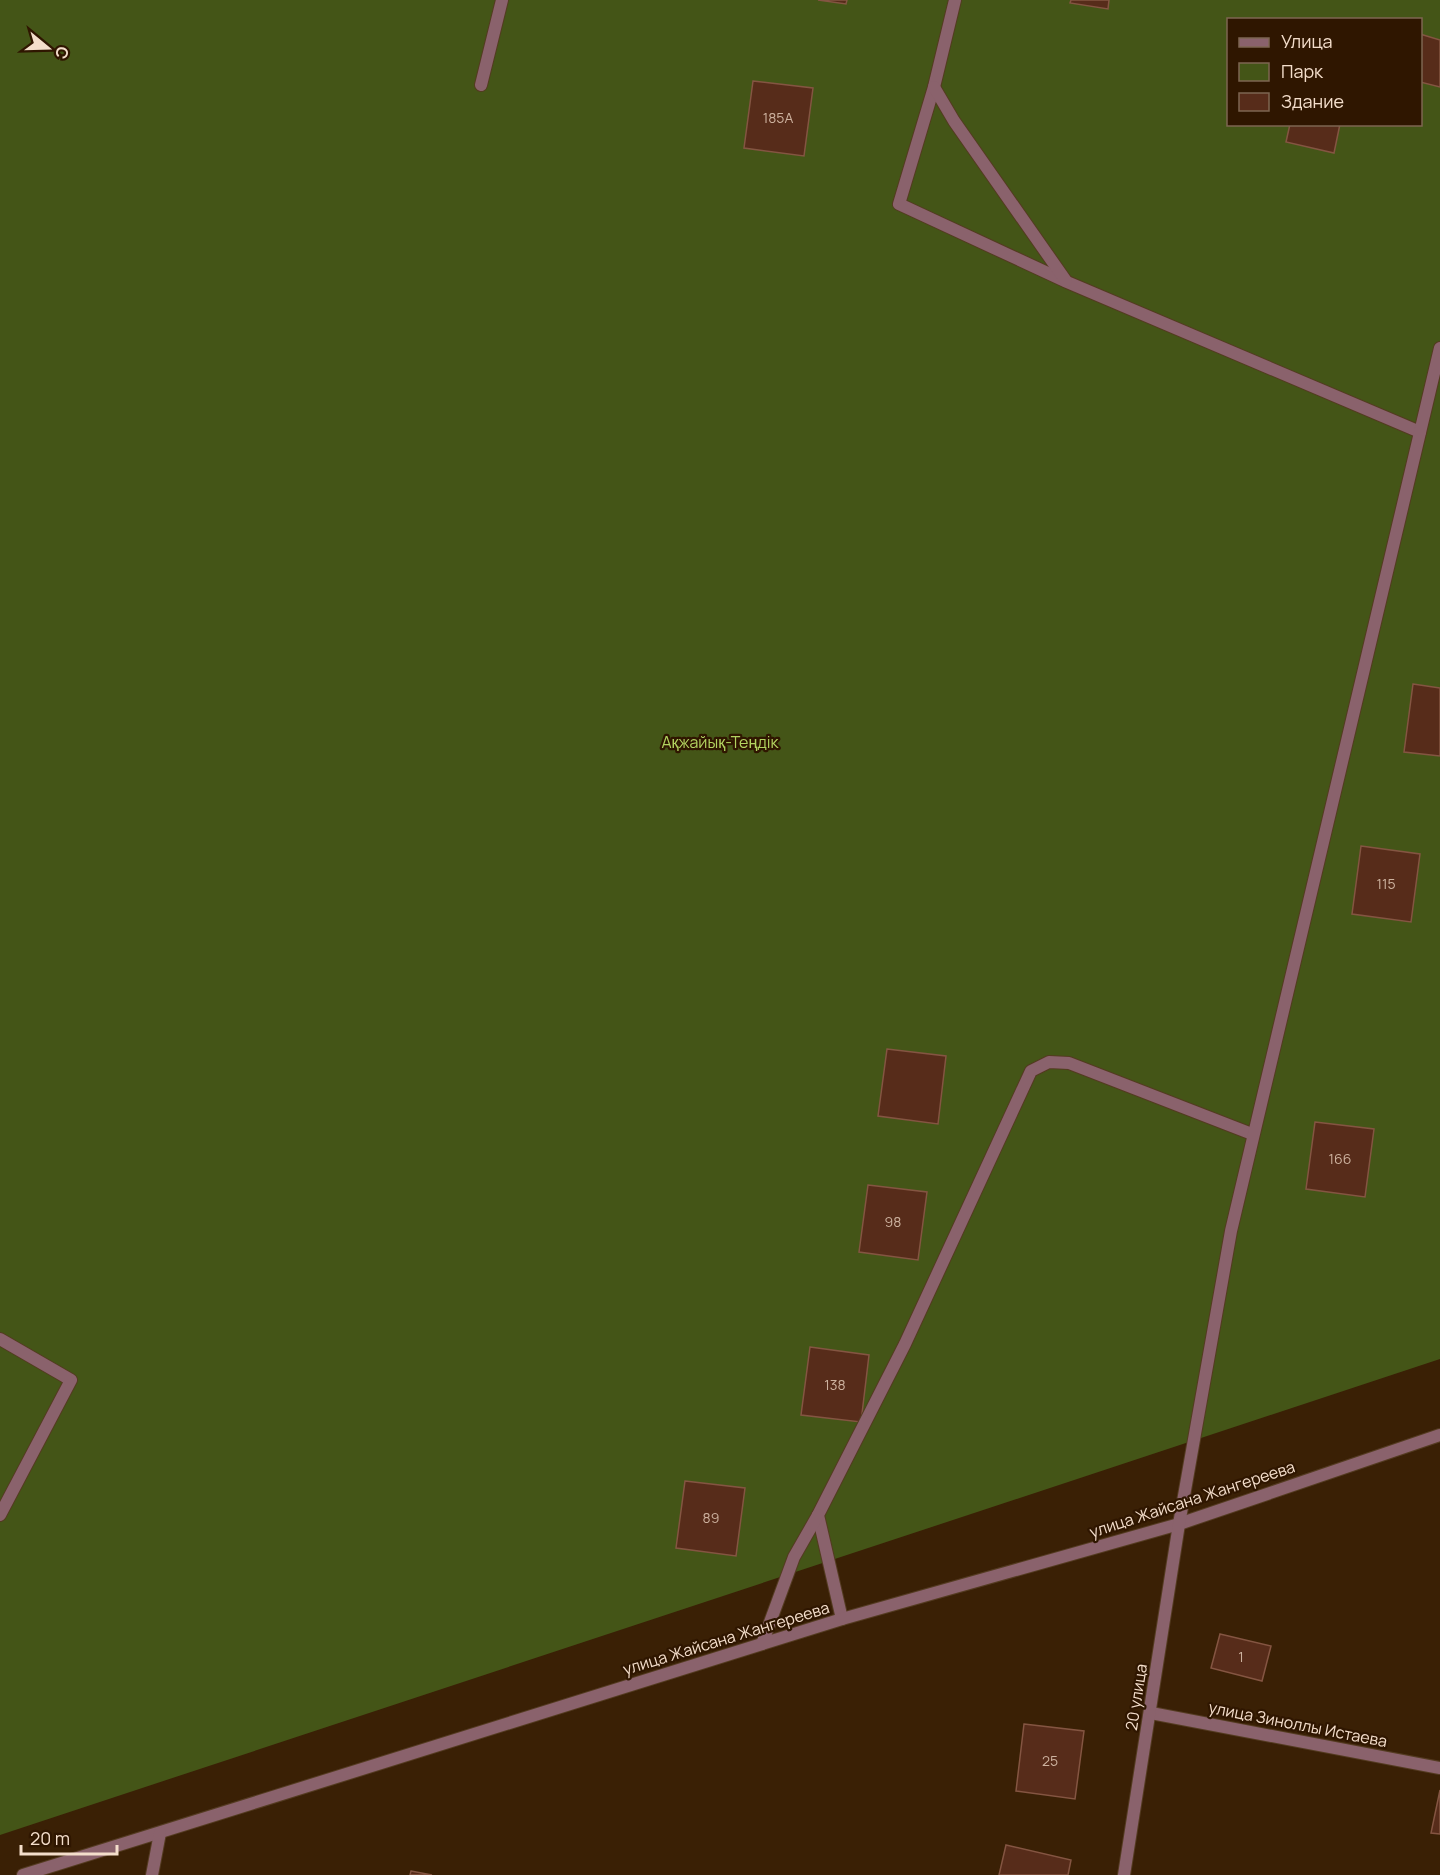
<svg xmlns="http://www.w3.org/2000/svg" width="1440" height="1875" viewBox="0 0 1440 1875" font-family="Manrope,sans-serif">
	<rect width="100%" height="100%" fill="#3a2005"/>
	<path fill="#445517" fill-rule="evenodd" d="M0 0H1440V1359L0 1835ZM1228 20H1420V124H1228Z"/>
	<g fill="#572c1a" stroke="#845542" stroke-width="1.5">
		<path d="M818 0H847L846 4Z"/>
		<path d="M1071 0H1109L1108 9 1070 3Z"/>
		<path d="M1420 34 1440 40V87L1420 82Z"/>
		<path d="M753 81 813 88 804 156 744 148Z"/>
		<path d="M1290 124H1340L1334 153 1286 142Z"/>
		<path d="M1413 684 1440 688V756L1404 752Z"/>
		<path d="M1361 846 1420 854 1411 922 1352 914Z"/>
		<path d="M887 1049 946 1056 938 1124 878 1116Z"/>
		<path d="M1315 1122 1374 1129 1365 1197 1306 1189Z"/>
		<path d="M868 1185 927 1192 918 1260 859 1252Z"/>
		<path d="M810 1347 869 1355 861 1422 801 1415Z"/>
		<path d="M685 1481 745 1488 736 1556 676 1548Z"/>
		<path d="M1220 1634 1271 1646 1262 1681 1211 1668Z"/>
		<path d="M1024 1724 1084 1731 1075 1799 1016 1791Z"/>
		<path d="M1440 1790V1834L1431 1833Z"/>
		<path d="M1006 1845 1071 1860 1068 1875H999Z"/>
		<path d="M411 1871 432 1875H410Z"/>
	</g>
	<g fill="none" stroke-linecap="round" stroke-linejoin="round">
		<defs>
			<g id="street">
				<path d="M955 0 934 87 899 204 1067 282 1420 432"/>
				<path d="M481 85 502 0"/>
				<path d="M934 87 954 121 1066 281"/>
				<path d="M0 1339 71 1380 0 1515"/>
				<path d="M842 1619 818 1515 905 1344 1031 1071 1049 1062 1069 1063 1252 1134"/>
				<path d="M762 1644 794 1557 818 1515"/>
				<path d="M1151 1713 1440 1768"/>
				<path d="M23 1875 842 1619 1179 1524 1440 1435"/>
				<path d="M152 1875 160 1833"/>
				<path d="M1124 1875 1179 1524 1231 1231 1440 348"/>
			</g>
		</defs>
		<use href="#street" stroke="#543b21" stroke-width="14"/>
		<use href="#street" stroke="#8a626c" stroke-width="12"/>
	</g>
	<g text-anchor="middle" stroke-width="4.5" stroke-linejoin="round" paint-order="stroke">
		<g font-size="14" fill="#cdb29f">
			<text x="778" y="123">185А</text>
			<text x="1386" y="889">115</text>
			<text x="1340" y="1164">166</text>
			<text x="893" y="1227">98</text>
			<text x="835" y="1390">138</text>
			<text x="711" y="1523">89</text>
			<text x="1241" y="1662">1</text>
			<text x="1050" y="1766">25</text>
		</g>
		<g font-size="16" fill="#b2d360" stroke="#2f1600">
			<text x="720" y="748">Ақжайық-Теңдік</text>
		</g>
		<g font-size="16" fill="#f4decb" stroke="#2f1600">
			<text transform="translate(1192 1499) rotate(-18)" y="6">улица Жайсана Жангереева</text>
			<text transform="translate(726 1638) rotate(-17)" y="6">улица Жайсана Жангереева</text>
			<text transform="translate(1136 1697) rotate(-81)" y="6">20 улица</text>
			<text transform="translate(1298 1724) rotate(11)" y="6">улица Зиноллы Истаева</text>
		</g>
	</g>
	<rect x="1227" y="18" width="195" height="108" fill="#2f1600" stroke="#7e6651" stroke-width="1.5"/>
	<rect x="1239" y="38" width="30" height="9" fill="#8a626c" stroke="#7e6651" stroke-width="1.5"/>
	<text x="1281" y="48" font-size="18" fill="#f4decb">Улица</text>
	<rect x="1239" y="63" width="30" height="18" fill="#445517" stroke="#7e6651" stroke-width="1.5"/>
	<text x="1281" y="78" font-size="18" fill="#f4decb">Парк</text>
	<rect x="1239" y="93" width="30" height="18" fill="#572c1a" stroke="#7e6651" stroke-width="1.5"/>
	<text x="1281" y="108" font-size="18" fill="#f4decb">Здание</text>
	<g transform="translate(48 48) rotate(109)" stroke="#2f1600" stroke-width="4.5" paint-order="stroke">
	<path d="M0-4.5L10 22L0 15L-10 22Z" fill="#f4decb"/>
	<text y="-9" font-size="16" font-weight="bold" text-anchor="middle" fill="#f4decb">С</text>
	</g>
	<path d="M21 1845v9h96v-9" fill="none" stroke="#f4decb" stroke-width="3"/>
	<text x="30" y="1845" font-size="18" fill="#f4decb" stroke="#2f1600" stroke-width="4.5" paint-order="stroke">20 m</text>
</svg>
